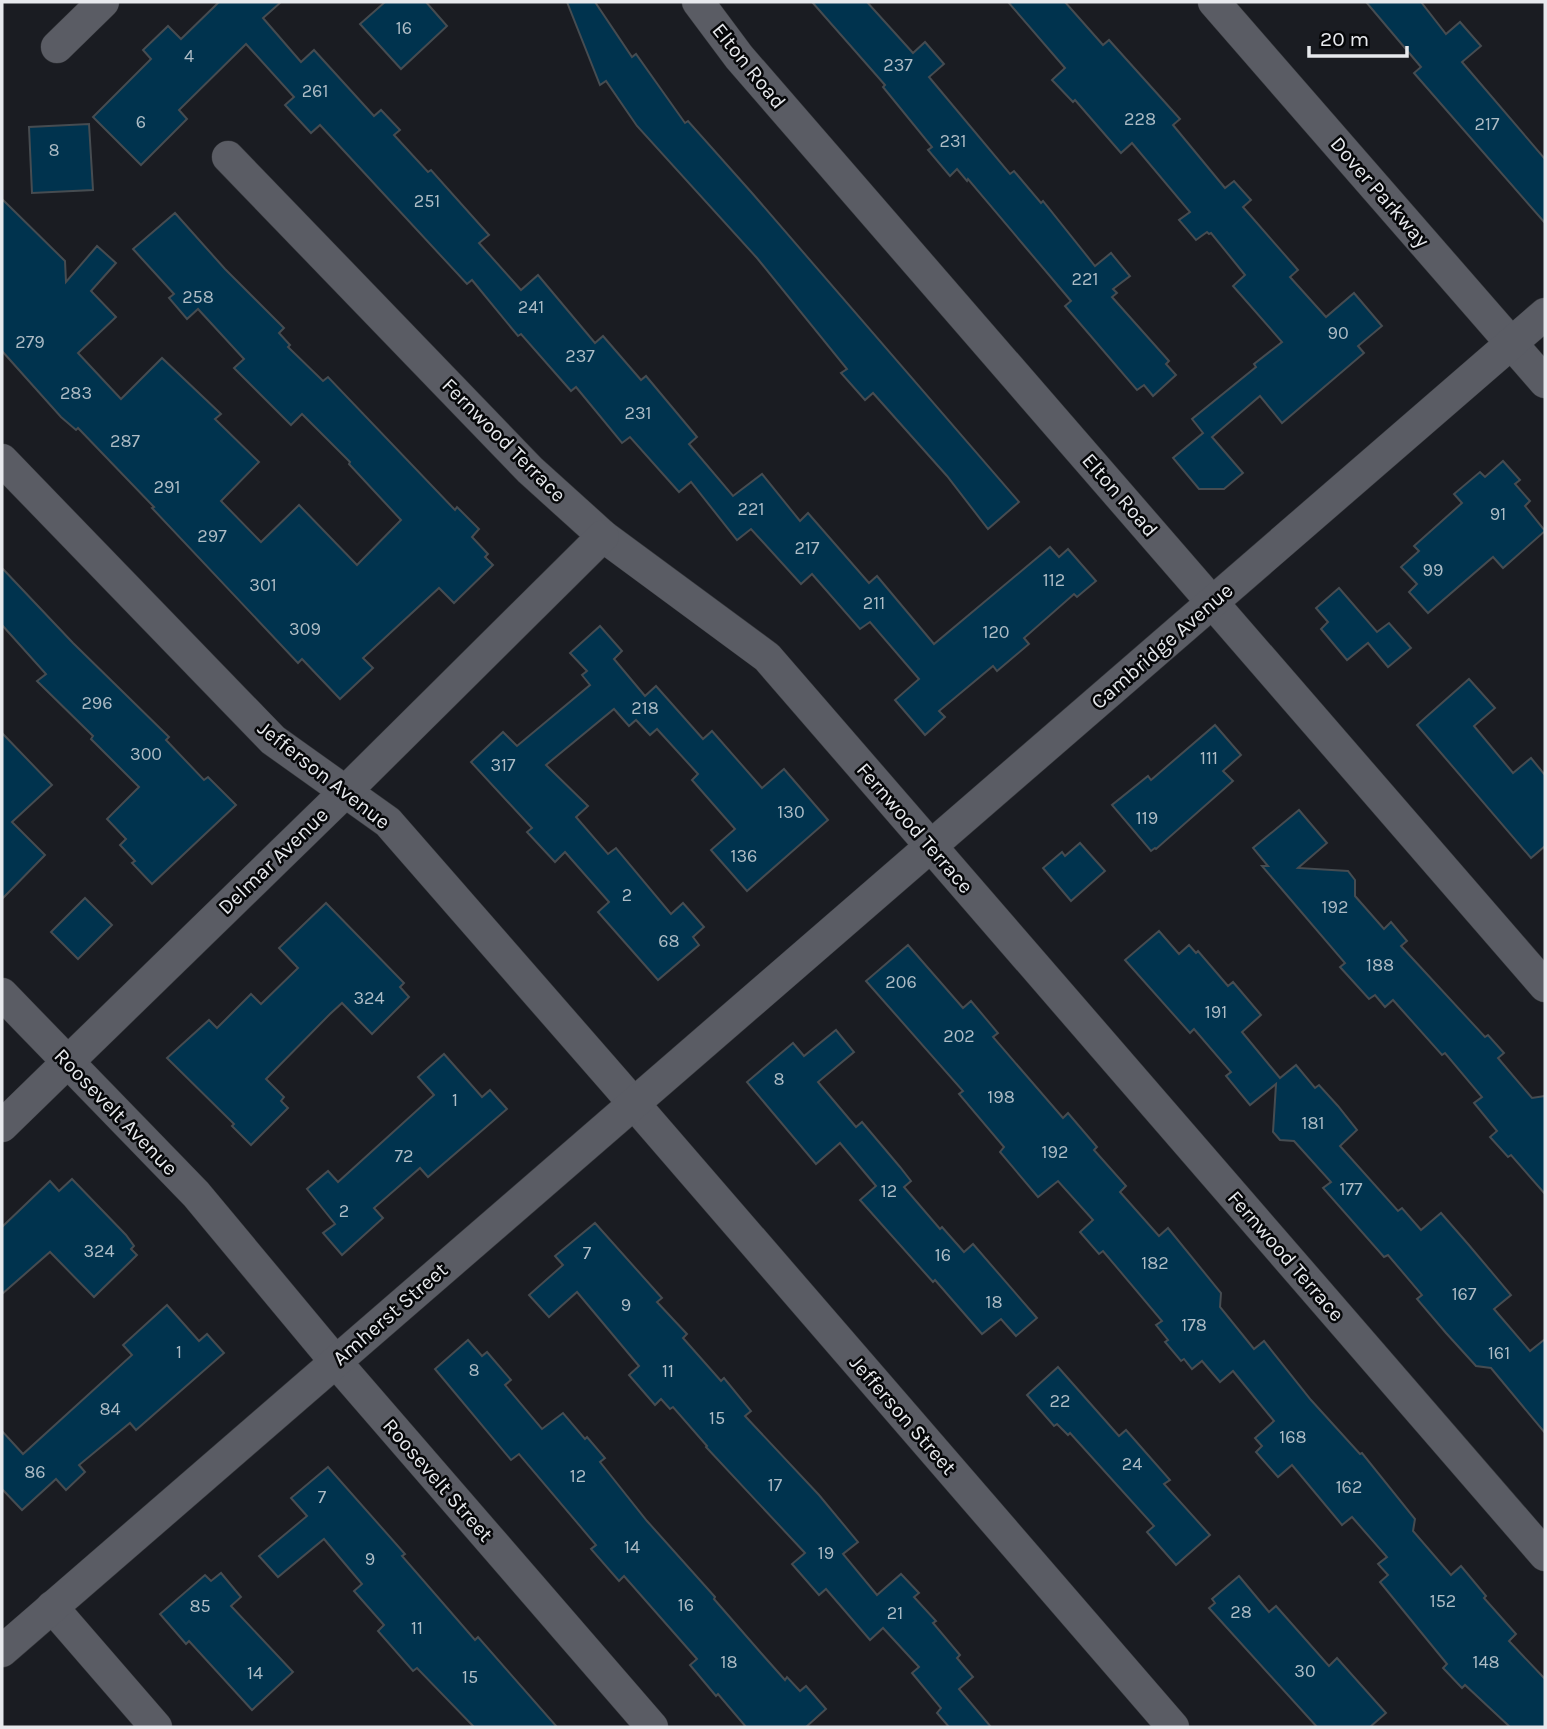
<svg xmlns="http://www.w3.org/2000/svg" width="1547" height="1729" viewBox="0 0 1547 1729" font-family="Karla,sans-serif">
	<rect width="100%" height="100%" fill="#1a1c22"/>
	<g fill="#00334e" stroke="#464c51" stroke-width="2">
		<path d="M219 2H281L263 18 301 62 314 50 374 116 381 110 400 130 394 135 428 172 431 170 489 235 479 243 521 290 538 275 595 343 603 336 641 380 646 376 697 437 689 444 733 496 762 474 800 521 808 513 869 583 877 576 934 644 1050 547 1059 557 1068 549 1096 581 1077 597 1074 594 1024 638 1029 644 997 671 993 666 939 711 945 717 925 735 895 700 919 679 870 622 860 629 812 574 801 584 751 529 737 540 691 482 679 492 630 437 622 443 576 387 571 391 521 334 518 336 472 280 467 284 320 125 311 133 285 105 294 97 246 44 179 110 187 119 141 165 93 117 151 59 143 50 168 26 181 39Z"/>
		<path d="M385 2H426L447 26 401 69 360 24Z"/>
		<path d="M567 2H595L632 57 636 54 685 123 688 121 752 193 1019 502 988 529 947 476 873 393 865 400 841 373 847 369 757 258 637 126 606 81 600 85Z"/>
		<path d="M812 2H867L913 53 925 42 944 64 929 77 1010 174 1014 171 1041 203 1043 201 1095 266 1111 253 1130 276 1113 289 1117 293 1112 297 1169 361 1166 364 1176 375 1153 396 1144 385 1137 390 1065 306 1071 301 1027 249 968 179 967 181 957 169 950 176 928 150 932 147 883 87 885 85Z"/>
		<path d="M1008 2H1065L1103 45 1109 40 1180 119 1173 125 1225 188 1234 181 1251 200 1243 207 1298 270 1290 277 1326 317 1354 293 1382 326 1358 346 1364 353 1282 423 1260 396 1212 437 1243 473 1224 489H1199L1173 458 1203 433 1192 419 1256 367 1254 364 1282 342 1233 286 1245 275 1211 233 1209 234 1207 232 1196 240 1179 220 1190 212 1132 143 1121 153 1075 100 1073 102 1052 80 1065 68Z"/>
		<path d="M1366 2H1421L1446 34 1460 22 1481 46 1462 62 1545 159V223L1414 73 1421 67Z"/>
		<path d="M89 124 93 190 32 193 29 127Z"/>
		<path d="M2 199 65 261 66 282 97 246 116 263 91 291 116 317 78 353 121 399 162 358 221 414 215 419 259 462 221 501 261 542 299 505 357 565 401 520 349 464 350 462 302 414 291 425 234 368 244 359 198 309 187 319 169 298 174 294 133 249 175 213 225 269 284 328 279 333 290 345 288 347 323 381 328 377 455 510 457 507 479 529 472 537 488 554 485 557 493 565 454 603 439 588 363 658 373 668 340 699 302 659 298 663 152 508 154 507 78 428 76 430 61 417 2 351Z"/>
		<path d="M1503 461 1520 480 1515 484 1530 501 1525 506 1545 531 1503 568 1493 557 1428 613 1409 592 1417 584 1401 567 1419 551 1414 546 1462 503 1454 494 1480 472 1485 477Z"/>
		<path d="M2 568 73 643 169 737 166 740 204 780 208 777 236 805 152 884 132 863 135 861 120 845 126 839 107 819 139 787 91 739 93 736 37 681 46 674 2 625Z"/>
		<path d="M1339 588 1377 632 1389 623 1411 648 1388 667 1368 643 1347 660 1321 629 1328 622 1316 608Z"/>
		<path d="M600 626 622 651 614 659 645 696 656 686 703 739 712 731 762 788 784 769 828 820 747 891 711 850 735 829 692 780 698 774 657 729 650 735 636 720 629 726 614 709 546 765 588 806 576 817 608 854 616 848 671 914 683 903 704 927 693 937 699 945 658 980 598 912 609 902 565 852 555 862 527 832 532 828 471 762 503 732 517 746 590 685 582 675 587 671 570 653Z"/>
		<path d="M1469 679 1495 708 1474 726 1513 773 1531 758 1545 775V846L1531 858 1417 725Z"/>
		<path d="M1215 725 1241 755 1223 771 1233 781 1156 849 1155 848 1151 851 1112 805 1148 776 1151 780Z"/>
		<path d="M2 733 52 785 12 822 45 855 2 899Z"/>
		<path d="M1299 810 1327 843 1298 868 1348 871 1355 880V896L1384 929 1391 922 1407 941 1401 946 1485 1037 1488 1035 1504 1053 1498 1058 1532 1098 1545 1096V1194L1511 1155 1508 1157 1490 1137 1497 1131 1474 1103 1482 1097 1445 1053 1442 1055 1393 1000 1385 1007 1375 995 1369 999 1340 967 1345 963 1262 866H1268L1253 848Z"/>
		<path d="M1080 843 1105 871 1071 901 1043 868 1062 852 1065 856Z"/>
		<path d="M85 898 112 925 78 959 51 932Z"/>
		<path d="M326 903 404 983 400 987 409 997 372 1034 342 1003 330 1014 266 1079 284 1097 281 1101 288 1108 251 1145 232 1126 234 1124 167 1058 209 1020 217 1028 251 994 261 1004 298 968 279 948Z"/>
		<path d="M1159 931 1179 954 1189 945 1196 953 1198 951 1228 986 1233 982 1261 1015 1242 1032 1280 1078 1296 1065 1315 1088 1319 1085 1338 1106 1357 1130 1340 1146 1398 1211 1402 1208 1421 1230 1441 1213 1468 1244 1511 1295 1494 1309 1530 1351 1545 1339V1433L1491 1368 1476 1366 1446 1333 1417 1299 1422 1295 1388 1255 1384 1257 1323 1188 1331 1182 1294 1141 1280 1140 1273 1132 1276 1084 1250 1105 1226 1076 1231 1072 1194 1029 1190 1033 1125 960Z"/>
		<path d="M908 945 963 1008 971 1001 998 1033 993 1037 1063 1118 1068 1113 1097 1147 1094 1150 1126 1186 1120 1192 1159 1236 1168 1228 1221 1293 1220 1307 1254 1349 1264 1341 1311 1400 1360 1454 1362 1453 1415 1519 1413 1531 1451 1575 1461 1566 1486 1596 1484 1598 1516 1634 1509 1641 1545 1679V1727H1510L1465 1685 1462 1688 1443 1668 1447 1664 1380 1582 1388 1575 1378 1564 1387 1557 1352 1517 1342 1525 1292 1465 1278 1477 1256 1452 1262 1446 1255 1438 1274 1421 1233 1371 1220 1382 1202 1361 1192 1369 1184 1359 1181 1361 1165 1342 1168 1340 1156 1325 1162 1321 1103 1251 1099 1254 1080 1232 1093 1220 1058 1181 1038 1197 1000 1152 1004 1147 959 1094 963 1091 866 981Z"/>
		<path d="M836 1030 854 1052 818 1082 856 1127 862 1122 900 1167 911 1181 904 1187 940 1229 942 1227 964 1252 973 1244 1037 1318 1016 1336 1001 1319 982 1334 935 1280 933 1282 860 1200 876 1186 840 1143 816 1164 747 1082 793 1043 804 1056Z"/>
		<path d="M444 1054 482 1097 490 1090 507 1109 428 1177 420 1168 374 1208 383 1218 342 1255 323 1233 335 1224 307 1189 328 1171 338 1182 434 1095 418 1077Z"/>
		<path d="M72 1179 126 1235 134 1246 131 1249 137 1255 94 1297 50 1252 2 1294V1227L50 1181 59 1191Z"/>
		<path d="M595 1223 662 1298 657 1302 687 1334 683 1338 721 1381 724 1378 751 1411 745 1416 819 1495 858 1542 843 1554 877 1595 901 1574 919 1593 914 1597 936 1621 933 1623 960 1655 957 1658 973 1677 959 1689 991 1727H949L937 1713 941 1708 912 1673 919 1667 883 1628 870 1640 826 1589 819 1595 792 1564 805 1553 706 1447 707 1446 673 1407 670 1409 661 1399 655 1405 629 1375 639 1366 577 1292 549 1317 529 1295 563 1265 555 1256Z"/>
		<path d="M167 1305 199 1341 207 1334 224 1353 136 1430 130 1423 79 1465 85 1472 66 1490 56 1479 22 1510 2 1489V1431L23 1454 132 1355 123 1345Z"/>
		<path d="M468 1340 482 1356 487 1352 511 1380 505 1385 542 1429 563 1413 585 1439 587 1437 605 1458 600 1462 647 1521 715 1597 714 1599 761 1653 785 1680 787 1677 800 1691 806 1686 826 1709 806 1727H746L718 1694 716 1696 690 1665 697 1659 624 1576 619 1581 591 1549 596 1545 519 1454 511 1460 435 1369Z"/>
		<path d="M1058 1367 1119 1436 1126 1430 1170 1480 1164 1484 1210 1535 1176 1565 1147 1532 1154 1526 1070 1433 1068 1435 1057 1424 1054 1426 1027 1395Z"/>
		<path d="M328 1467 405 1554 402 1556 475 1640 478 1637 557 1727H474L417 1668 413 1671 378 1631 384 1625 354 1591 362 1584 324 1539 278 1577 259 1556 307 1516 291 1498Z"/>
		<path d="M221 1573 241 1597 231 1606 293 1672 252 1710 189 1641 186 1644 160 1614 205 1575 211 1581Z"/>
		<path d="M1239 1576 1269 1612 1276 1606 1329 1666 1337 1658 1386 1713 1370 1727H1317L1209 1608 1215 1603 1212 1599Z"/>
	</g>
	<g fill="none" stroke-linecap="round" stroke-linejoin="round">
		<defs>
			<g id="minor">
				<path d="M698 2 739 57 1545 986"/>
				<path d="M1214 2 1545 382"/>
				<path d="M57 47 103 2"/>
				<path d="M228 157 530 470 603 536 767 657 1545 1555"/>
				<path d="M2 460 273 740 388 822 616 1083 1173 1727"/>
				<path d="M2 994 196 1194 335 1361 652 1727"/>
				<path d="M2 1126 345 792 603 536"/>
				<path d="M52 1607 156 1727"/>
				<path d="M2 1651 1545 314"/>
			</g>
		</defs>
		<use href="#minor" stroke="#37393d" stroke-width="33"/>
		<use href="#minor" stroke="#5a5c64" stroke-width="32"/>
	</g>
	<g text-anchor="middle" stroke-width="5" stroke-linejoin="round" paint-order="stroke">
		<g font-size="18" fill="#adbcc5">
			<text x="404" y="34">16</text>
			<text x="189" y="62">4</text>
			<text x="898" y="71">237</text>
			<text x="315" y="97">261</text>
			<text x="1140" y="125">228</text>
			<text x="141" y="128">6</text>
			<text x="1487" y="130">217</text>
			<text x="953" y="147">231</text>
			<text x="54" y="156">8</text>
			<text x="427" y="207">251</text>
			<text x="1085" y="285">221</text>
			<text x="198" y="303">258</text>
			<text x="531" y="313">241</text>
			<text x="1338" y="339">90</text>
			<text x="30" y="348">279</text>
			<text x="580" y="362">237</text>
			<text x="76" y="399">283</text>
			<text x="638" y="419">231</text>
			<text x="125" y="447">287</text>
			<text x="167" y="493">291</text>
			<text x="751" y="515">221</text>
			<text x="1498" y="520">91</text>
			<text x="212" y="542">297</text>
			<text x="807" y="554">217</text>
			<text x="1433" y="576">99</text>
			<text x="1054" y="586">112</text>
			<text x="263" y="591">301</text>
			<text x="874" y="609">211</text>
			<text x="305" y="635">309</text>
			<text x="996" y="638">120</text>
			<text x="97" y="709">296</text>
			<text x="645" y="714">218</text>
			<text x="146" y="760">300</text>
			<text x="1209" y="764">111</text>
			<text x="503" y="771">317</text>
			<text x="791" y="818">130</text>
			<text x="1147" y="824">119</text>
			<text x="744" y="862">136</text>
			<text x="627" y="901">2</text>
			<text x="1335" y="913">192</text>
			<text x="669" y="947">68</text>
			<text x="1380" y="971">188</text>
			<text x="901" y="988">206</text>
			<text x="369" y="1004">324</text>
			<text x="1216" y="1018">191</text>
			<text x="959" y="1042">202</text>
			<text x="779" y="1085">8</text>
			<text x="1001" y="1103">198</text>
			<text x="455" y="1106">1</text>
			<text x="1313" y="1129">181</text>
			<text x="1055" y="1158">192</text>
			<text x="404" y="1162">72</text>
			<text x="1351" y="1195">177</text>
			<text x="889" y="1197">12</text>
			<text x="344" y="1217">2</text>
			<text x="99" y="1257">324</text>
			<text x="587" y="1259">7</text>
			<text x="943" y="1261">16</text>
			<text x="1155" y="1269">182</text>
			<text x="1464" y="1300">167</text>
			<text x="994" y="1308">18</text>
			<text x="626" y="1311">9</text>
			<text x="1194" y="1331">178</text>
			<text x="179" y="1358">1</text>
			<text x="1499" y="1359">161</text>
			<text x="474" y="1376">8</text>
			<text x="668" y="1377">11</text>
			<text x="1060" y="1407">22</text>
			<text x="110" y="1415">84</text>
			<text x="717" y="1424">15</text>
			<text x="1293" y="1443">168</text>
			<text x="1132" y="1470">24</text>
			<text x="35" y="1478">86</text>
			<text x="578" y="1482">12</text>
			<text x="775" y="1491">17</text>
			<text x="1349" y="1493">162</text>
			<text x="322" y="1503">7</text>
			<text x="632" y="1553">14</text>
			<text x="826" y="1559">19</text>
			<text x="370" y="1565">9</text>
			<text x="1443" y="1607">152</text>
			<text x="686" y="1611">16</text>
			<text x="200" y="1612">85</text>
			<text x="1241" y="1618">28</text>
			<text x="895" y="1619">21</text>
			<text x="417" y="1634">11</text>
			<text x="729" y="1668">18</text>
			<text x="1486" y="1668">148</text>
			<text x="1305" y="1677">30</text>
			<text x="255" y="1679">14</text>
			<text x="470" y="1683">15</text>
		</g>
		<g font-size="21" fill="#e7e9ed" stroke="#060709">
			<text transform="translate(749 66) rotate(51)" y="7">Elton Road</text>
			<text transform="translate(1380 192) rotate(49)" y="7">Dover Parkway</text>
			<text transform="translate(504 440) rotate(45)" y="7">Fernwood Terrace</text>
			<text transform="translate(1120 495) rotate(49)" y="7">Elton Road</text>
			<text transform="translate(1162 646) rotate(-41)" y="7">Cambridge Avenue</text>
			<text transform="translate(324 775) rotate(38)" y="7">Jefferson Avenue</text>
			<text transform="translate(915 828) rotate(49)" y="7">Fernwood Terrace</text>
			<text transform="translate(273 861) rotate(-44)" y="7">Delmar Avenue</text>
			<text transform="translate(116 1112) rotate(46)" y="7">Roosevelt Avenue</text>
			<text transform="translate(1286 1256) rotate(49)" y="7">Fernwood Terrace</text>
			<text transform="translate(390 1314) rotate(-41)" y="7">Amherst Street</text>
			<text transform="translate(903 1415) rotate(49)" y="7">Jefferson Street</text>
			<text transform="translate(438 1480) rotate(49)" y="7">Roosevelt Street</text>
		</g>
	</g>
	<rect width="1547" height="1729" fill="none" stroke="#e7e9ed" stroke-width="7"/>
	<path d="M1309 46v10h98v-10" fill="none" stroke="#e7e9ed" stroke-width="3.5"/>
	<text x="1320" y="46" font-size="21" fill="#e7e9ed" stroke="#060709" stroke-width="5" paint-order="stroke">20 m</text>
</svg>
